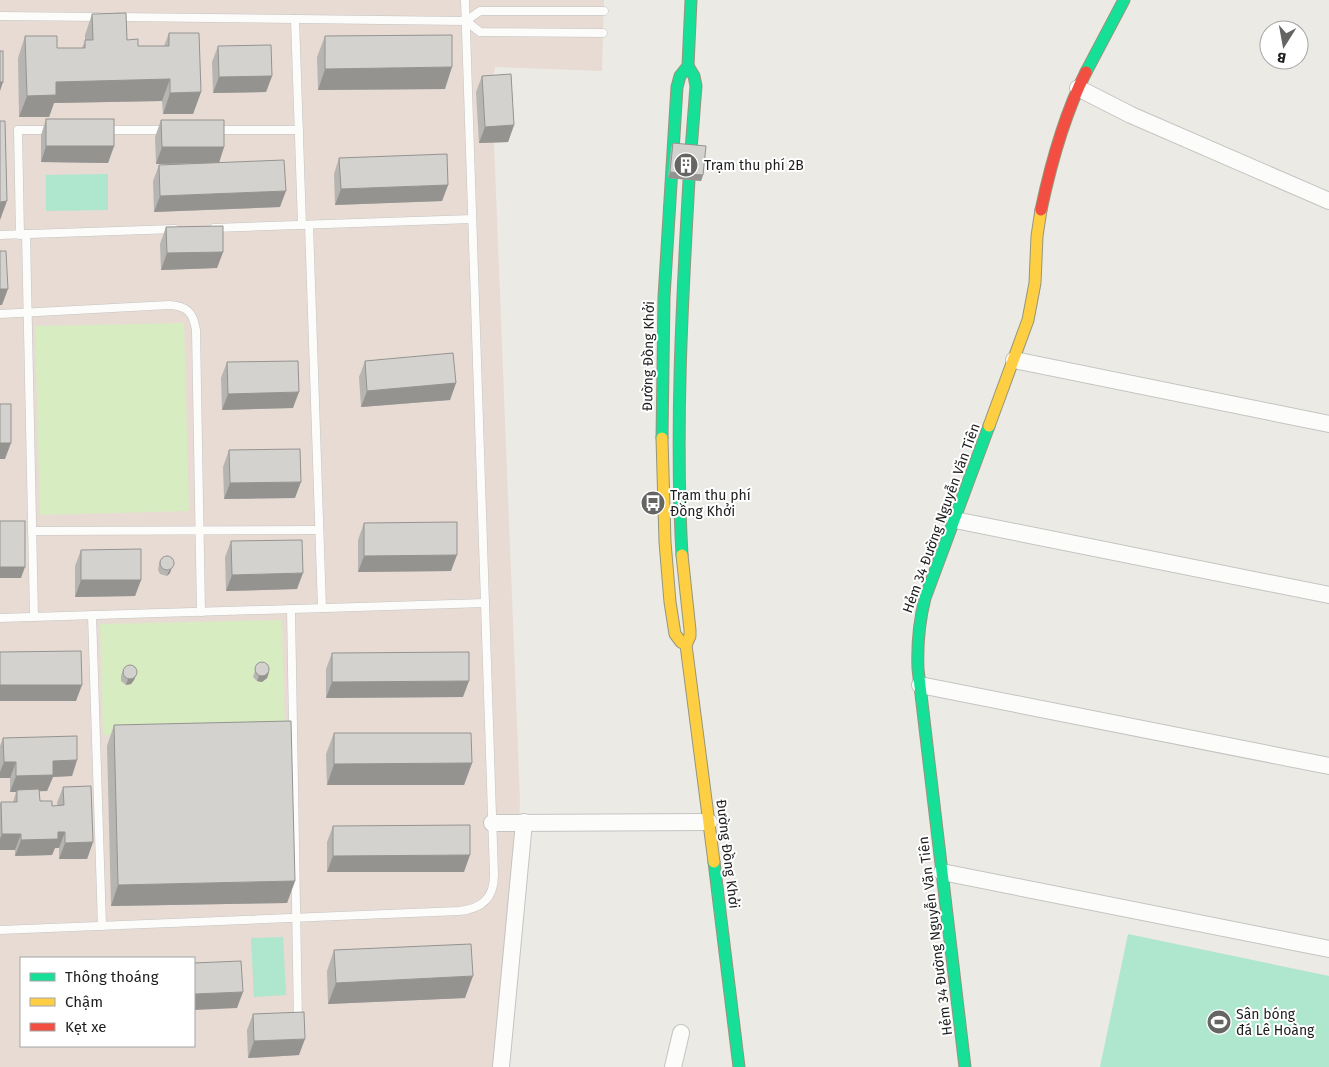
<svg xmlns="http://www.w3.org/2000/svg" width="1329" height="1067" viewBox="0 0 1329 1067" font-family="'Fira Sans',sans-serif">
	<rect width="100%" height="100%" fill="#eceae5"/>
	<path fill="#e7dbd4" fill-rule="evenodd" d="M0 0H604L602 71 495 67 492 91H506L508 142 494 143 520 800 519 825 495 1067H0ZM21 958H194V1046H21Z"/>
	<g fill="#d8ecc2">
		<path d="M184 323 189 511 40 515 35 326Z"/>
		<path d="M282 620 285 731 103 735 100 624Z"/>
	</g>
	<g fill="#aee6ce">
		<path d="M108 174V210L46 211V175Z"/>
		<path d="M1128 934 1329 976V1067H1100Z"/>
		<path d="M283 937 286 995 254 997 251 938Z"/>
	</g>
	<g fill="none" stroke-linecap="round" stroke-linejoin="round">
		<defs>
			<g id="lane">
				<path d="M0 16 100 17"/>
				<path d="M116 17 466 21 480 11H604"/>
				<path d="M295 19 302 225"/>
				<path d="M466 21 480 32 603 33"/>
				<path d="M106 130H167"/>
				<path d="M216 130H299"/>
				<path d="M309 225 322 608"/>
				<path d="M214 228 472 219"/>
				<path d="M26 234 34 617"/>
				<path d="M0 235 175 229"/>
				<path d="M20 235 18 130H52"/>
				<path d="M0 314 169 305C187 306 193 312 196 330L201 612"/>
				<path d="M32 531 319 530"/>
				<path d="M291 609 298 1022"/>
				<path d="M92 615 102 926"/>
				<path d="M0 618 485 603"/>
				<path d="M0 930 459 911C481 909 494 899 494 875L465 0"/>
			</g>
			<g id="street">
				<path d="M1078 88 1131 115 1329 201"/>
				<path d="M1014 360 1329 424"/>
				<path d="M955 520 1329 595"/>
				<path d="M920 685 1329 766"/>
				<path d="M492 823 709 822"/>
				<path d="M942 872 1329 949"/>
				<path d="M501 1067 524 822"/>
				<path d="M673 1067 681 1033"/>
			</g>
			<g id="fast">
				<path d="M688 66 694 76 696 86 691 150"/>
				<path d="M1086 72 1124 0"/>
				<path d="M662 438 664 297 677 87 680 76 688 66 691 0"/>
				<path d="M682 555C675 430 682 304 689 180"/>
				<path d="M714 862 739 1067"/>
				<path d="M965 1067 918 669C917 645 919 622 925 598L989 426"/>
			</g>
			<g id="slow">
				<path d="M989 426 1028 320 1035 283 1037 236 1041 210"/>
				<path d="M662 438 665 542 670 602 675 634 681 642 686 645"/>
				<path d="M682 555 690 630V636L686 645 714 862"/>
			</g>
			<path id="jam" d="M1041 210C1051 163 1064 115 1086 72"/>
		</defs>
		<use href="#lane" stroke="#c4c4c1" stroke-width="9"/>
		<use href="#street" stroke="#c4c4c1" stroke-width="18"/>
		<use href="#fast" stroke="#94967c" stroke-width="13"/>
		<use href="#slow" stroke="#94967c" stroke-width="13"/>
		<use href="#jam" stroke="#94967c" stroke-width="13"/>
		<use href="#lane" stroke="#fcfcfb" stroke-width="8"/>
		<use href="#street" stroke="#fcfcfb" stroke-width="16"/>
		<use href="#fast" stroke="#16e098" stroke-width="11"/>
		<use href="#slow" stroke="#ffcf43" stroke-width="11"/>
		<use href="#jam" stroke="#f24e42" stroke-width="11"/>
	</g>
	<g fill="#b6b5b1">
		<path d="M92 14 127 40 138 46H164L169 33 201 92 193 114H163L162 101 54 103 49 117H19L18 58 25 36 57 48H82L85 41V35Z"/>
		<path d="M325 36 445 89 318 90 317 57Z"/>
		<path d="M218 46 272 76 266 92 213 93 212 62Z"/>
		<path d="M482 76 514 125 508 142 479 143 476 92Z"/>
		<path d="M46 119 114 146 108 163 41 162V135Z"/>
		<path d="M161 120 224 147 219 162 280 207 154 212 153 181 159 165 206 163 156 164 155 137Z"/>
		<path d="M673 143 703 175 701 181 668 178 671 148Z"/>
		<path d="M339 158 448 185 442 201 335 205 334 174Z"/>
		<path d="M166 227 223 252 217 268 161 270 160 244Z"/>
		<path d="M365 361 456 383 450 400 361 407 359 377Z"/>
		<path d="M227 362 293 408 222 410 221 378Z"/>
		<path d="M229 450 295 498 224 499 223 467Z"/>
		<path d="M364 523 451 571 358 572V540Z"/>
		<path d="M231 541 297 589 226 591 225 557Z"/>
		<path d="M81 550 141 580 135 596 75 597V566Z"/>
		<path d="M160 560 170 573 167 576 160 574 158 570Z"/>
		<path d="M332 653 463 697 326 698V669Z"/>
		<path d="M257 665 269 672 267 678 262 682 257 681 253 677Z"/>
		<path d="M123 670 136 675 134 680 131 684 126 685 121 681V676Z"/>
		<path d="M114 725 295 881 287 903 111 906 107 746Z"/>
		<path d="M334 733 472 763 464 785H327L326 754Z"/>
		<path d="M3 738 77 760 72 776 53 777 47 791H39L40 801 52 806H58L57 803 63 787 93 842 87 859H59V848H55L52 855 15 856V850H0V804L1 802H13L16 792H10V778H0V746Z"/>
		<path d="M333 826 464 872H327V842Z"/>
		<path d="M334 950 465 998 328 1004 327 971Z"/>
		<path d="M253 1014 299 1055 248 1058 247 1030Z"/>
	</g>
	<g fill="#949390">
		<path d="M452 67 445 89 318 90 325 69Z"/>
		<path d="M272 76 266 92 213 93 219 77Z"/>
		<path d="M170 79 162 101 54 103 49 117H19L27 96 56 82Z"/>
		<path d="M0 82H3L0 91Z"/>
		<path d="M201 92 193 114H163L170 93Z"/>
		<path d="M514 125 508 142 479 143 485 127Z"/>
		<path d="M46 146H114L108 163 41 162Z"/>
		<path d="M162 147H224L219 163 156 164Z"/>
		<path d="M670 172 703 175 701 181 668 178Z"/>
		<path d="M448 185 442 201 335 205 341 189Z"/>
		<path d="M286 191 280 207 154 212 160 196Z"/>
		<path d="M7 201 0 220V202Z"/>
		<path d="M223 252 217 268 161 270 167 253Z"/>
		<path d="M0 289H8L2 305H0Z"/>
		<path d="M456 383 450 400 361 407 367 391Z"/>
		<path d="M299 392 293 408 222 410 228 394Z"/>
		<path d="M0 443H11L5 459H0Z"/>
		<path d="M301 482 295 498 224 499 230 483Z"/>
		<path d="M457 555 451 571 358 572 364 556Z"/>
		<path d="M0 567H25L21 578H0Z"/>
		<path d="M172 567 170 573 167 576 169 570Z"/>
		<path d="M303 573 297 589 226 591 232 575Z"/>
		<path d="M81 580H141L135 596 75 597Z"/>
		<path d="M269 672 267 678 262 682 257 681 259 676Z"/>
		<path d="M136 675 134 680 131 684 126 685 128 679Z"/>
		<path d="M469 681 463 697 326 698 332 682Z"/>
		<path d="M0 685H82L76 701H0Z"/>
		<path d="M77 760 72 776 53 777 47 791 17 792V790L16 792H10L16 776 53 761Z"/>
		<path d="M4 762H16L10 778H0V772Z"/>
		<path d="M472 763 464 785H327L334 764Z"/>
		<path d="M58 832H65L59 848H55L52 855 15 856 21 840Z"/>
		<path d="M2 834H21L15 850H0V839Z"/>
		<path d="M93 842 87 859H59L65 843Z"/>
		<path d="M470 855 464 872H327L333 856Z"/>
		<path d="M295 881 287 903 111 906 118 885Z"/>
		<path d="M473 976 465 998 328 1004 336 983Z"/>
		<path d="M243 992 237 1008 194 1010V994Z"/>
		<path d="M305 1039 299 1055 248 1058 254 1041Z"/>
	</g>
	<g fill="#d4d2ce" stroke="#949390">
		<path d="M126 13 127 40 138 39V46H169V33H199L201 92 170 93V79L56 82V95L27 96 25 36H57V48H85V40H93L92 14Z"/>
		<path d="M452 35V67L325 69V36Z"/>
		<path d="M271 45 272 76 219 77 218 46Z"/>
		<rect x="0" y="51" width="3" height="31"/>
		<path d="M511 74 514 125 485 127 482 76Z"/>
		<rect x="46" y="119" width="68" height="27"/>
		<path d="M161 120H224V147H162Z"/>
		<path d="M0 121H5L7 201 0 202Z"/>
		<path d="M673 143 706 146 703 175 670 172Z"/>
		<path d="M447 154 448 185 341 189 339 158Z"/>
		<path d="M284 160 286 191 160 196 159 165Z"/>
		<path d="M223 226V252L167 253 166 227Z"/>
		<path d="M0 251H6L8 289H0Z"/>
		<path d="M453 353 456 383 367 391 365 361Z"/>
		<path d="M298 361 299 392 228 394 227 362Z"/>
		<rect x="0" y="404" width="11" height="39"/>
		<path d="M300 449 301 482 230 483 229 450Z"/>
		<rect x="0" y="521" width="25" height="46"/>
		<path d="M457 522V555L364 556V523Z"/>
		<path d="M302 540 303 573 232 575 231 541Z"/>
		<path d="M141 549V580H81V550Z"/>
		<circle cx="167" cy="563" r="7"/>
		<path d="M81 651 82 685H0V652Z"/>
		<path d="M469 652V681L332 682V653Z"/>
		<circle cx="262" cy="669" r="7"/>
		<circle cx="130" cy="672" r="7"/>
		<path d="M291 721 295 881 118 885 114 725Z"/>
		<path d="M334 733H471L472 763 334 764Z"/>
		<path d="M77 736V760L53 761V775L16 776V762H4L3 738Z"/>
		<path d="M91 786 93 842 65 843V832H58V839L21 840V834H2L1 802H17V790L39 789 40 801H52V806L64 805 63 787Z"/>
		<path d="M470 825V855L333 856V826Z"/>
		<path d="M471 944 473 976 336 983 334 950Z"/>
		<path d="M241 961 243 992 194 994V963Z"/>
		<path d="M304 1012 305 1039 254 1041 253 1014Z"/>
	</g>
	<defs>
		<symbol id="building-disc" viewBox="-11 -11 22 22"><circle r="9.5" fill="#656563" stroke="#fff"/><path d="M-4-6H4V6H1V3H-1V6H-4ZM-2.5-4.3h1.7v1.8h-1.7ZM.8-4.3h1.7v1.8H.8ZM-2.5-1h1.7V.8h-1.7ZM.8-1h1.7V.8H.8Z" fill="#fff"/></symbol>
		<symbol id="bus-disc" viewBox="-11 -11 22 22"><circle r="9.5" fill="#656563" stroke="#fff"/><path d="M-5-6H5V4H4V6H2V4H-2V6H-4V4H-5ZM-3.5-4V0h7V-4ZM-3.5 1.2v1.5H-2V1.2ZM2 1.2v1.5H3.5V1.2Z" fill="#fff"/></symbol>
		<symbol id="stadium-disc" viewBox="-11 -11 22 22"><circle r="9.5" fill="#656563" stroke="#fff"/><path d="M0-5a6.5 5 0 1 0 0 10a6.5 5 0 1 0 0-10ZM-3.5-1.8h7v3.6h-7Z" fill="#fff"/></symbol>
	</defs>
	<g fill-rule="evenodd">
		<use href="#building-disc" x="672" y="151" width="28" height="28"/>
		<use href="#bus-disc" x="639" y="489" width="28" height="28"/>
		<use href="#stadium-disc" x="1205" y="1008" width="28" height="28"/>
	</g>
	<g text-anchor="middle" stroke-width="4" stroke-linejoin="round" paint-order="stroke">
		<g font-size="14" fill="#1d1d1d" stroke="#fff" text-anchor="start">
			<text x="704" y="170">Trạm thu phí 2B</text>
			<text x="670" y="500">Trạm thu phí<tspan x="670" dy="16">Đồng Khởi</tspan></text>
			<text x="1236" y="1019">Sân bóng<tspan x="1236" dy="16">đá Lê Hoàng</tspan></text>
		</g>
		<g font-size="14" fill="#1d1d1d" stroke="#fff">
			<text transform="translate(648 356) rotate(-89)" y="5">Đường Đồng Khởi</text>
			<text transform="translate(941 518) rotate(-70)" y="5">Hẻm 34 Đường Nguyễn Văn Tiên</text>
			<text transform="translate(728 854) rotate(83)" y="5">Đường Đồng Khởi</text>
			<text transform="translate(935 936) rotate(-97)" y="5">Hẻm 34 Đường Nguyễn Văn Tiên</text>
		</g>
	</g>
	<rect x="20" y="957" width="175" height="90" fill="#ffffff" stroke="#a5a5a5"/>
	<rect x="30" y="973" width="25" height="8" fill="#16e098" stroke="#a5a5a5"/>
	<text x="65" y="982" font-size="15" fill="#1d1d1d">Thông thoáng</text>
	<rect x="30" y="998" width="25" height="8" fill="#ffcf43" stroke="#a5a5a5"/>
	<text x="65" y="1007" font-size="15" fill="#1d1d1d">Chậm</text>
	<rect x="30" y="1023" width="25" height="8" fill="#f24e42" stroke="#a5a5a5"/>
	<text x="65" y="1032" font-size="15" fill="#1d1d1d">Kẹt xe</text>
	<g transform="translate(1284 45) rotate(191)"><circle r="24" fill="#ffffff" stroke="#a5a5a5"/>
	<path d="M0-4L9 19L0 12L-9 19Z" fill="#656563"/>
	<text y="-8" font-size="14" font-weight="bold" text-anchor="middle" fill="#1d1d1d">B</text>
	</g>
</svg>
